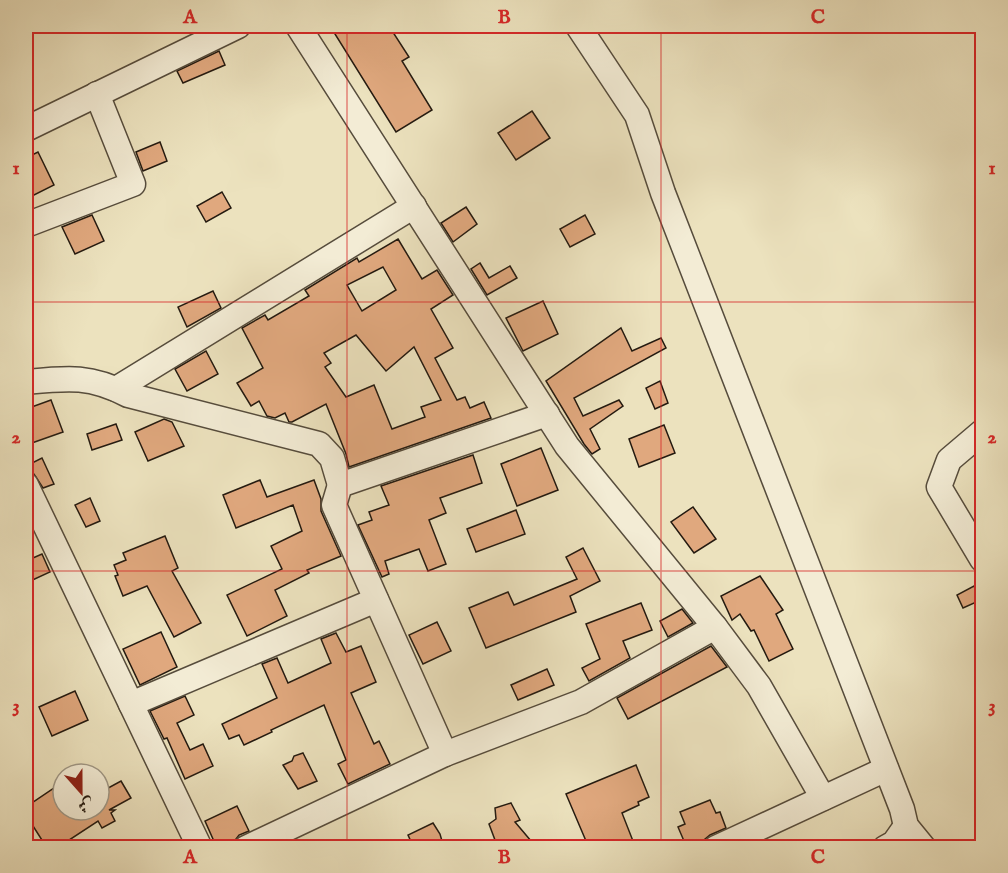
<svg xmlns="http://www.w3.org/2000/svg" width="1008" height="873" viewBox="0 0 1008 873" font-family="'IM FELL English',Amiri,serif">
	<rect width="100%" height="100%" fill="#ece2be"/>
	<filter id="stains"><feTurbulence type="fractalNoise" baseFrequency=".00333" numOctaves="4"/><feColorMatrix values="0 0 0 0 .2 0 0 0 0 .09 0 0 0 0 .02 0 0 0 .5 -.17"/></filter>
	<radialGradient id="worn" r=".72"><stop offset=".6" stop-color="#630" stop-opacity="0"/><stop offset="1" stop-color="#630" stop-opacity=".3"/></radialGradient>
	<g fill="#e0a87e" stroke="#241a10" stroke-width="1.5" fill-rule="evenodd">
		<path d="M330 26H389L409 57 402 61 432 110 396 132Z"/>
		<path d="M219 51 225 65 183 83 177 71Z"/>
		<path d="M532 111 550 138 516 160 498 133Z"/>
		<path d="M160 142 167 161 143 171 136 152Z"/>
		<path d="M38 152 54 185 26 199V158Z"/>
		<path d="M222 192 231 208 206 222 197 206Z"/>
		<path d="M466 207 477 224 453 242 441 223Z"/>
		<path d="M92 215 104 241 75 254 62 227Z"/>
		<path d="M585 215 595 234 570 247 560 229Z"/>
		<path d="M398 239 422 279 437 270 453 295 431 309 453 348 435 358 457 400 465 397 470 408 484 402 491 418 349 467 346 454 326 404 292 422H289L285 413 275 418 267 416 259 401 251 406 237 383 263 368 242 328 265 315 268 320 309 296 305 290 357 258 359 262ZM383 267 396 290 362 311 347 285ZM356 335 386 371 414 347 441 400 421 407 425 417 392 429 374 385 346 397 325 367 331 363 324 353Z"/>
		<path d="M480 263 489 278 510 266 517 278 487 295 471 269Z"/>
		<path d="M213 291 221 308 187 327 178 307Z"/>
		<path d="M543 301 558 334 523 351 506 318Z"/>
		<path d="M621 328 632 351 661 338 666 348 574 398 583 416 619 400 623 406 590 429 600 449 592 454 584 444 546 381Z"/>
		<path d="M206 351 218 374 187 391 175 369Z"/>
		<path d="M660 381 668 403 655 409 646 388Z"/>
		<path d="M51 400 63 432 29 444 26 435V409Z"/>
		<path d="M164 419 172 422 184 446 148 461 135 432Z"/>
		<path d="M116 424 122 440 92 450 87 434Z"/>
		<path d="M664 425 675 453 639 467 629 439Z"/>
		<path d="M541 448 558 490 517 506 501 464Z"/>
		<path d="M473 455 482 483 440 498 446 513 429 520 446 564 428 571 419 549 385 561 389 574 382 577 358 525 372 520 369 512 389 505 381 486Z"/>
		<path d="M42 458 54 484 43 488 34 474 26 471V466Z"/>
		<path d="M260 480 267 497 314 480 321 499V511L341 556 307 570 309 573 275 590 287 616 247 636 227 595 282 569 271 546 302 531 293 505 236 528 223 495Z"/>
		<path d="M90 498 100 521 86 527 75 505Z"/>
		<path d="M693 507 716 539 694 553 671 522Z"/>
		<path d="M516 510 525 534 476 552 467 529Z"/>
		<path d="M165 536 178 568 172 571 201 623 174 637 147 586 123 596 115 576 118 575 114 565 126 560 123 553Z"/>
		<path d="M583 548 600 581 570 596 576 612 486 648 469 608 508 592 514 605 577 579 566 557Z"/>
		<path d="M42 554 50 572 26 583V561Z"/>
		<path d="M760 576 783 610 776 614 793 649 769 661 754 630 751 631 740 614 732 620 721 596Z"/>
		<path d="M974 586 981 600 963 608 957 595Z"/>
		<path d="M641 603 652 630 623 641 630 658 589 681 582 668 600 659 586 624Z"/>
		<path d="M682 609 693 623 668 637 660 621Z"/>
		<path d="M437 622 451 651 423 664 409 635Z"/>
		<path d="M161 632 177 667 140 685 123 649Z"/>
		<path d="M336 633 346 652 361 646 376 682 351 693 374 744 379 741 390 764 348 784 338 764 346 760 324 705 271 730 272 732 244 745 239 735 229 739 222 724 277 698 262 664 277 658 288 683 331 663 321 639Z"/>
		<path d="M711 646 727 667 628 719 617 698Z"/>
		<path d="M547 669 554 685 518 700 511 685Z"/>
		<path d="M75 691 88 720 52 736 39 707Z"/>
		<path d="M185 696 194 715 177 723 190 750 203 744 213 766 185 779 167 738 164 739 150 711Z"/>
		<path d="M303 753 317 781 298 789 283 765 292 761 294 756Z"/>
		<path d="M636 765 649 797 638 802 639 805 622 813 633 841 617 848H589L566 794Z"/>
		<path d="M121 781 131 798 109 810H115L111 813 115 821 102 828 98 821 57 848H47L26 815V807L63 782V810H99V793Z"/>
		<path d="M710 800 716 813 720 812 726 828 710 835 704 840 702 848H687L678 827 685 824 680 812Z"/>
		<path d="M511 803 520 820 515 822 537 848H498L489 824 496 819 495 808Z"/>
		<path d="M237 806 249 831 239 835 233 843 225 848H217L205 821Z"/>
		<path d="M433 823 440 834 444 848H414L408 835Z"/>
	</g>
	<g fill="none" stroke-linecap="round" stroke-linejoin="round">
		<defs>
			<g id="minor">
				<path d="M298 26 567 446 715 627 759 686 823 798"/>
				<path d="M578 26 637 115 663 193 902 809 906 826 924 848"/>
				<path d="M26 129 238 26"/>
				<path d="M26 225 133 184 97 94"/>
				<path d="M26 382C67 378 90 375 128 395L319 444 332 458 340 485"/>
				<path d="M116 389 414 206"/>
				<path d="M982 432 949 460 939 487 982 559"/>
				<path d="M26 485 200 848"/>
				<path d="M131 704 376 600"/>
				<path d="M445 754 334 505 340 485 547 414"/>
				<path d="M246 848 445 754 581 702 715 627"/>
				<path d="M716 848 886 769"/>
				<path d="M885 848 894 843 906 826"/>
			</g>
		</defs>
		<use href="#minor" stroke="#564c3c" stroke-width="27"/>
		<use href="#minor" stroke="#f3ecd5" stroke-width="24"/>
	</g>
	<path fill="none" stroke="#d62828" stroke-width="1.5" stroke-opacity="0.55" d="M347 26V848M661 26V848M26 302H982M26 571H982"/>
	<rect width="1008" height="873" fill="none" stroke="#ece2be" stroke-width="66"/>
	<g transform="translate(81 792) rotate(159)"><circle r="28" fill="#f3ecd5" stroke="#a09886" stroke-width="1.5"/>
	<path d="M0-4.5L10 22L0 15L-10 22Z" fill="#8f2418"/>
	<text y="-9" font-size="16" font-weight="bold" text-anchor="middle" fill="#241a10">ش</text>
	</g>
	<rect x="33" y="33" width="942" height="807" fill="none" stroke="#d62828" stroke-width="2"/>
	<g font-size="20" text-anchor="middle" font-weight="bold" fill="#d62828">
		<text x="190" y="23">A</text>
		<text x="504" y="23">B</text>
		<text x="818" y="23">C</text>
		<text x="16" y="174">1</text>
		<text x="992" y="174">1</text>
		<text x="16" y="443">2</text>
		<text x="992" y="443">2</text>
		<text x="16" y="712">3</text>
		<text x="992" y="712">3</text>
		<text x="190" y="863">A</text>
		<text x="504" y="863">B</text>
		<text x="818" y="863">C</text>
	</g>
	<rect width="100%" height="100%" filter="url(#stains)"/>
	<rect width="100%" height="100%" fill="url(#worn)"/>
</svg>
